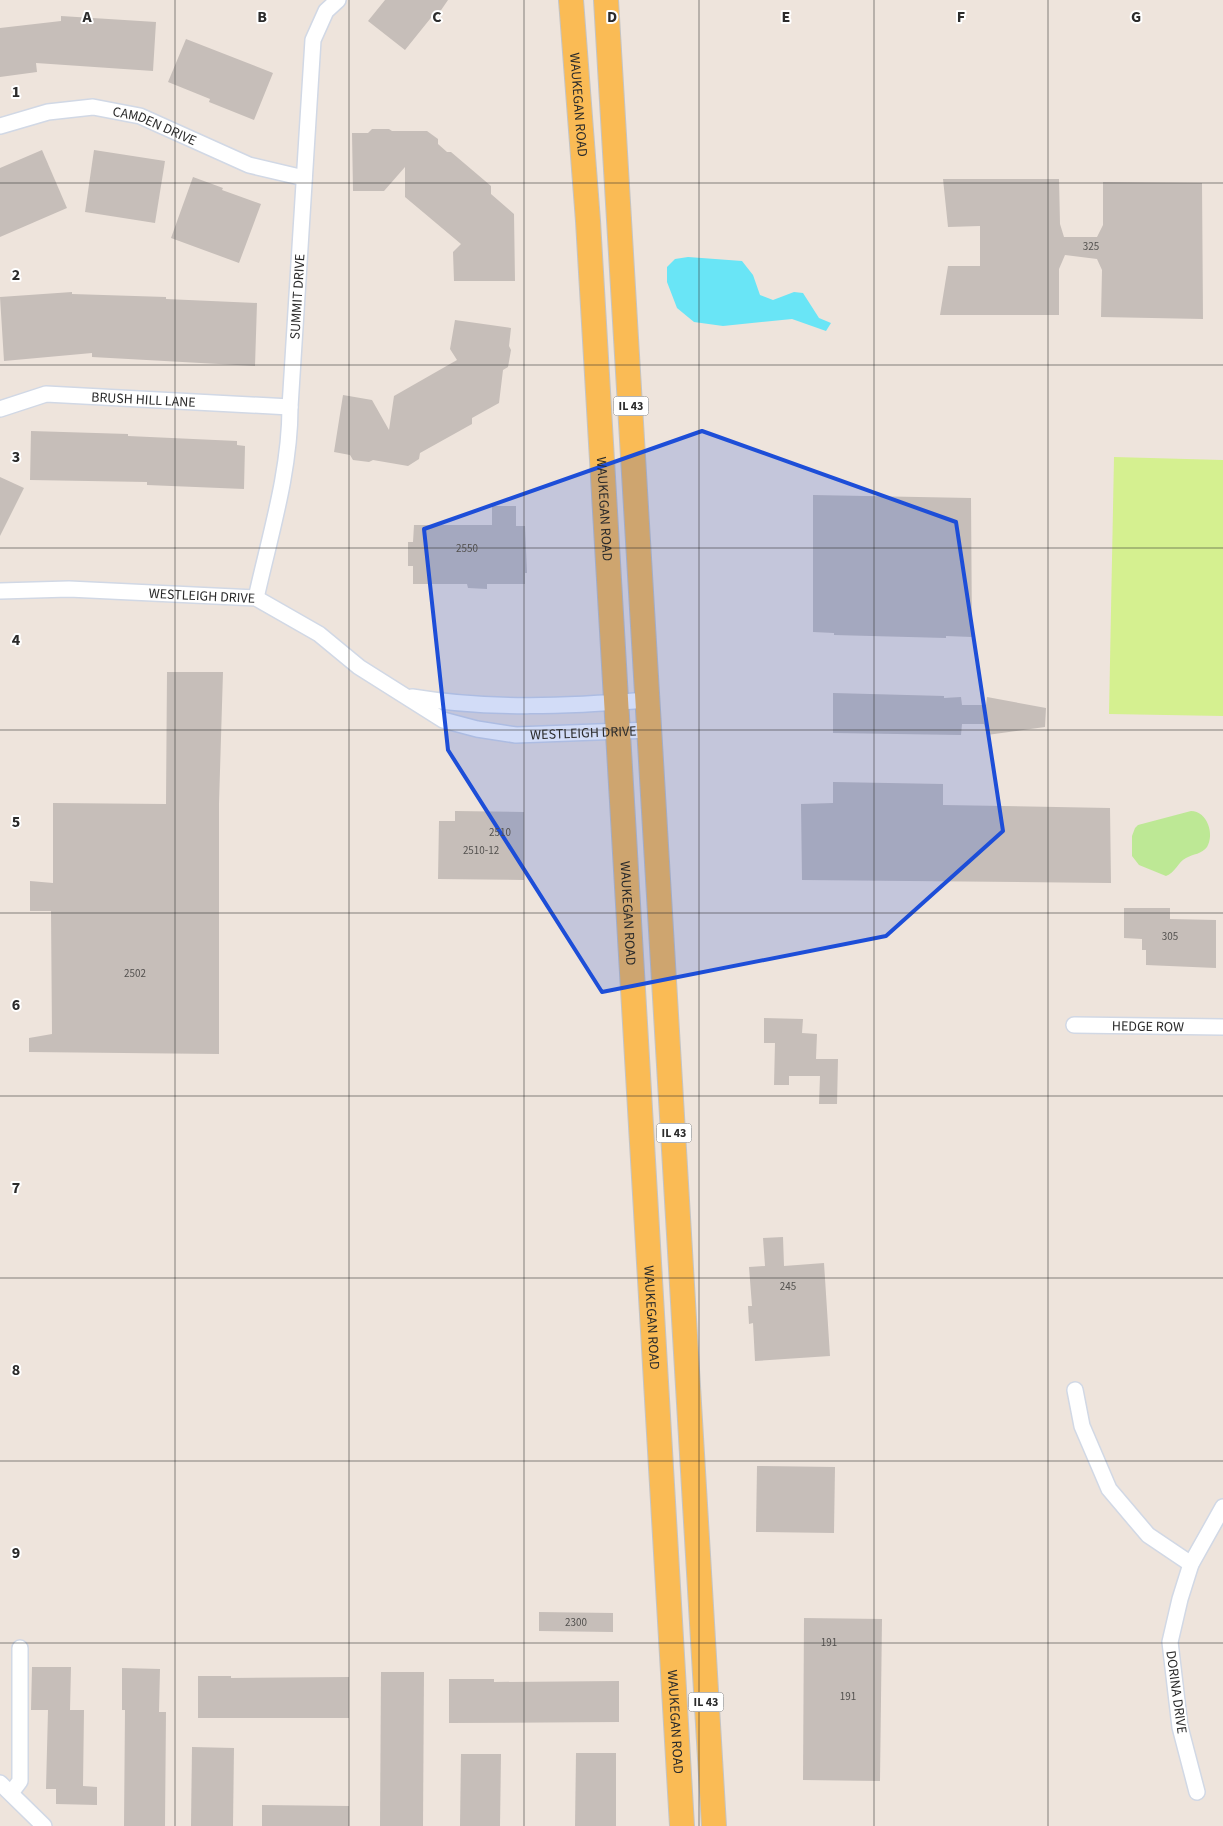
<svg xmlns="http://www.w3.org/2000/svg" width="1223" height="1826" viewBox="0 0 1223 1826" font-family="'Source Sans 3',sans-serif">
	<rect width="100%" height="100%" fill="#eee4dc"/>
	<path fill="#bde895" d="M1191 811C1207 811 1215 834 1207 847 1202 854 1193 854 1186 858 1178 862 1175 873 1166 876L1139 865 1132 856V836L1135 828 1138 825Z"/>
	<path fill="#d5f090" d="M1114 457 1223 460V716L1109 714Z"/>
	<path fill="#69e5f6" d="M688 257 742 261 753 275 760 295 773 300 794 292 803 293 819 318 831 323 826 331 792 319 723 326 694 322 677 308 667 282V267L675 259Z"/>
	<g fill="#c6beb9">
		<path d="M385 0H448L437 16 434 14 405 50 368 21Z"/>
		<path d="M61 16 156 22 153 71 36 63 37 72 0 77V28L61 21Z"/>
		<path d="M186 39 273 73 254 120 209 102 210 99 168 82Z"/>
		<path d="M372 129H389L392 131H427L438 139V144L447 152H451L491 186V194L514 214 515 281H454L453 252 461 244 405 197V167L384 191H353L352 133H368Z"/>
		<path d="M42 150 67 208 0 237V168Z"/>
		<path d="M94 150 165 161 155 223 85 212Z"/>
		<path d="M193 177 223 188 222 190 261 204 239 263 171 238Z"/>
		<path d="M943 179H1059L1060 224 1064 237H1097L1103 225V182L1202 183 1203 319 1101 317 1102 270 1097 259 1065 255 1059 269V315H940L948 266H980V226L948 227Z"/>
		<path d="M72 292V294L166 297V299L257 303 255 366 92 357V353L4 361 0 297Z"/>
		<path d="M455 320 511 328 509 346 511 350 508 367 503 370 499 403 472 418V424L420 453 419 459 408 466 373 460 369 462 353 460 350 455 334 452 343 395 372 400 389 430 394 396 457 360 450 349Z"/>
		<path d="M31 431 128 434V436L237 441V445L245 446 244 489 147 485V482L30 480Z"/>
		<path d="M0 477 24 488 0 536Z"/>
		<path d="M813 495 971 498 972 637 946 636V638L834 635V633L813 632Z"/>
		<path d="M492 506H516V526H525L527 573H525V584H487V589L468 588 467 584H413V566H408V542H413L414 525H492Z"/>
		<path d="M167 672H223L219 804V1054L29 1052V1038L52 1034 51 911H30V881L53 883V803L166 804Z"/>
		<path d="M833 693 944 696V698L961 697 962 705H986L987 697 1046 708 1045 727 987 735 984 724H962L961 735 833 733Z"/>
		<path d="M833 782 943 784V805L1110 808 1111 883 802 880 801 804 833 803Z"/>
		<path d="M455 811 524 812V880L438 879 439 821H455Z"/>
		<path d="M1124 908H1170V919L1216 920V968L1146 965V950H1142V939L1124 938Z"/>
		<path d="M764 1018 803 1019 802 1033 817 1034 816 1059H838L837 1104H819L820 1076H789V1085H774L775 1043H764Z"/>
		<path d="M783 1237 784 1266 824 1263 830 1356 755 1361 753 1323 749 1324 748 1306H752L749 1267 765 1266 763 1238Z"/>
		<path d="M757 1466 835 1467 834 1533 756 1532Z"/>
		<path d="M539 1612 613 1613V1632L539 1631Z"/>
		<path d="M804 1618 882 1619 880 1781 803 1780Z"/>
		<path d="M32 1667H71L70 1710H84L83 1786 97 1787V1805L56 1804V1789H46L48 1710H31Z"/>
		<path d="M122 1668 160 1669 159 1712H166L165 1826H124L125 1710H122Z"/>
		<path d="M381 1672H424L423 1826H380Z"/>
		<path d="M198 1676H231V1678L349 1677V1718H198Z"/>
		<path d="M449 1679H494V1682L619 1681V1722L449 1723Z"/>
		<path d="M192 1747 234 1748 233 1826H191Z"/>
		<path d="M576 1753H616V1826H575Z"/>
		<path d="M461 1754H501L500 1826H460Z"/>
		<path d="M262 1805 349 1806V1826H262Z"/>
	</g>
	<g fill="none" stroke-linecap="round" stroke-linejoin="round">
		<defs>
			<g id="minor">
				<path id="s1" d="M0 126 48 112 93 107 140 116 249 165 304 178"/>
				<path id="s2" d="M0 409 46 394 290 407"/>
				<path id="s3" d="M0 591 69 589 256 598 319 634 359 667 443 720 477 729 516 735 650 730"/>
				<path id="s4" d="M256 598C270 535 290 472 290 407L313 40 326 11 338 0"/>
				<path d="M412 697C490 710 570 706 648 700"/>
				<path id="s5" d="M1074 1025 1223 1027"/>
				<path d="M1075 1390 1082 1426 1109 1489 1148 1535 1191 1564"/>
				<path d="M0 1783 44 1826"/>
				<path d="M1197 1792 1180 1727 1170 1642 1180 1599 1191 1564 1223 1507"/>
				<path d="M11 1793 20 1781V1648"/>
			</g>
			<g id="primary">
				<path id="s6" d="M571 0 588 221 682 1826"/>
				<path d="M606 0 714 1826"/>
			</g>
		</defs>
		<use href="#minor" stroke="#d1d8e5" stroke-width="18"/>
		<use href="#primary" stroke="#c4c4c4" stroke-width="26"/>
		<use href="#minor" stroke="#fff" stroke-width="15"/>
		<use href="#primary" stroke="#fabb55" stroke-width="24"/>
	</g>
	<path fill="#1d4ed8" fill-opacity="0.2" stroke="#1d4ed8" stroke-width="4" stroke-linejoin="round" d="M702 431 956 522 1003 831 886 936 602 992 448 750 424 529Z"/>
	<path fill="none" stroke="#2b2b2b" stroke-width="1" stroke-opacity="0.55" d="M175 0V1826M349 0V1826M524 0V1826M699 0V1826M874 0V1826M1048 0V1826M0 183H1223M0 365H1223M0 548H1223M0 730H1223M0 913H1223M0 1096H1223M0 1278H1223M0 1461H1223M0 1643H1223"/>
	<g text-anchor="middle" stroke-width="4" stroke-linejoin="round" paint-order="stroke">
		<g font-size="11" fill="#52504e">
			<text x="1091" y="250">325</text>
			<text x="467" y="552">2550</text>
			<text x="500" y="836">2510</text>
			<text x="481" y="854">2510-12</text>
			<text x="1170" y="940">305</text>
			<text x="135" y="977">2502</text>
			<text x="788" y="1290">245</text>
			<text x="576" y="1626">2300</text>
			<text x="829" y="1646">191</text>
			<text x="848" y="1700">191</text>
		</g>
		<g fill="#fff" stroke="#6b6b6b" stroke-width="1">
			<rect x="613.5" y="396.5" width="35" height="19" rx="4"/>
			<rect x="656.5" y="1123.5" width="35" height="19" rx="4"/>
			<rect x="688.5" y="1692.5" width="35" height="19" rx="4"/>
		</g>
		<g font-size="12" font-weight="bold" fill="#2b2b2b">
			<text x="631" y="410">IL 43</text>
			<text x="674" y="1137">IL 43</text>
			<text x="706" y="1706">IL 43</text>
		</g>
		<g font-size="14" fill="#2b2b2b" stroke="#fff">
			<text dy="5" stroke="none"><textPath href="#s6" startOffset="105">WAUKEGAN ROAD</textPath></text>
			<text dy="5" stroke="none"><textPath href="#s1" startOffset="160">CAMDEN DRIVE</textPath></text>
			<text dy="5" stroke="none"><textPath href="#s4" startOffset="305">SUMMIT DRIVE</textPath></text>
			<text dy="5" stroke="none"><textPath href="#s2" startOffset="146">BRUSH HILL LANE</textPath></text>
			<text dy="5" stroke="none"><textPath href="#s6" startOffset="510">WAUKEGAN ROAD</textPath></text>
			<text dy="5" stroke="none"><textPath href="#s3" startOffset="202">WESTLEIGH DRIVE</textPath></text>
			<text dy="5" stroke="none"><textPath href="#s3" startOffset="622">WESTLEIGH DRIVE</textPath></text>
			<text dy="5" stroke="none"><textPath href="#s6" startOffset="915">WAUKEGAN ROAD</textPath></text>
			<text dy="5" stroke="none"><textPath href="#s5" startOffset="74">HEDGE ROW</textPath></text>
			<text dy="5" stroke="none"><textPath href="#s6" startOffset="1320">WAUKEGAN ROAD</textPath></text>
			<text transform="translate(1177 1692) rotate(82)" y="5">DORINA DRIVE</text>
			<text dy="5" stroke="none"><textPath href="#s6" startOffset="1725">WAUKEGAN ROAD</textPath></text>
		</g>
	</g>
	<g font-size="16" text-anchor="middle" font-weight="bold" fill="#2b2b2b" stroke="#fff" stroke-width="4" stroke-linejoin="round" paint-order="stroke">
		<text x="87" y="22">A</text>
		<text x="262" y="22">B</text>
		<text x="437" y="22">C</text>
		<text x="612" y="22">D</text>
		<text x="786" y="22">E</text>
		<text x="961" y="22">F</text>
		<text x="1136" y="22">G</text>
		<text x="16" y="97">1</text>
		<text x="16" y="280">2</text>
		<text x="16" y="462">3</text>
		<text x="16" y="645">4</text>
		<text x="16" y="827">5</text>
		<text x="16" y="1010">6</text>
		<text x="16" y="1193">7</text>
		<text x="16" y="1375">8</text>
		<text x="16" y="1558">9</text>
	</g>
</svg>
